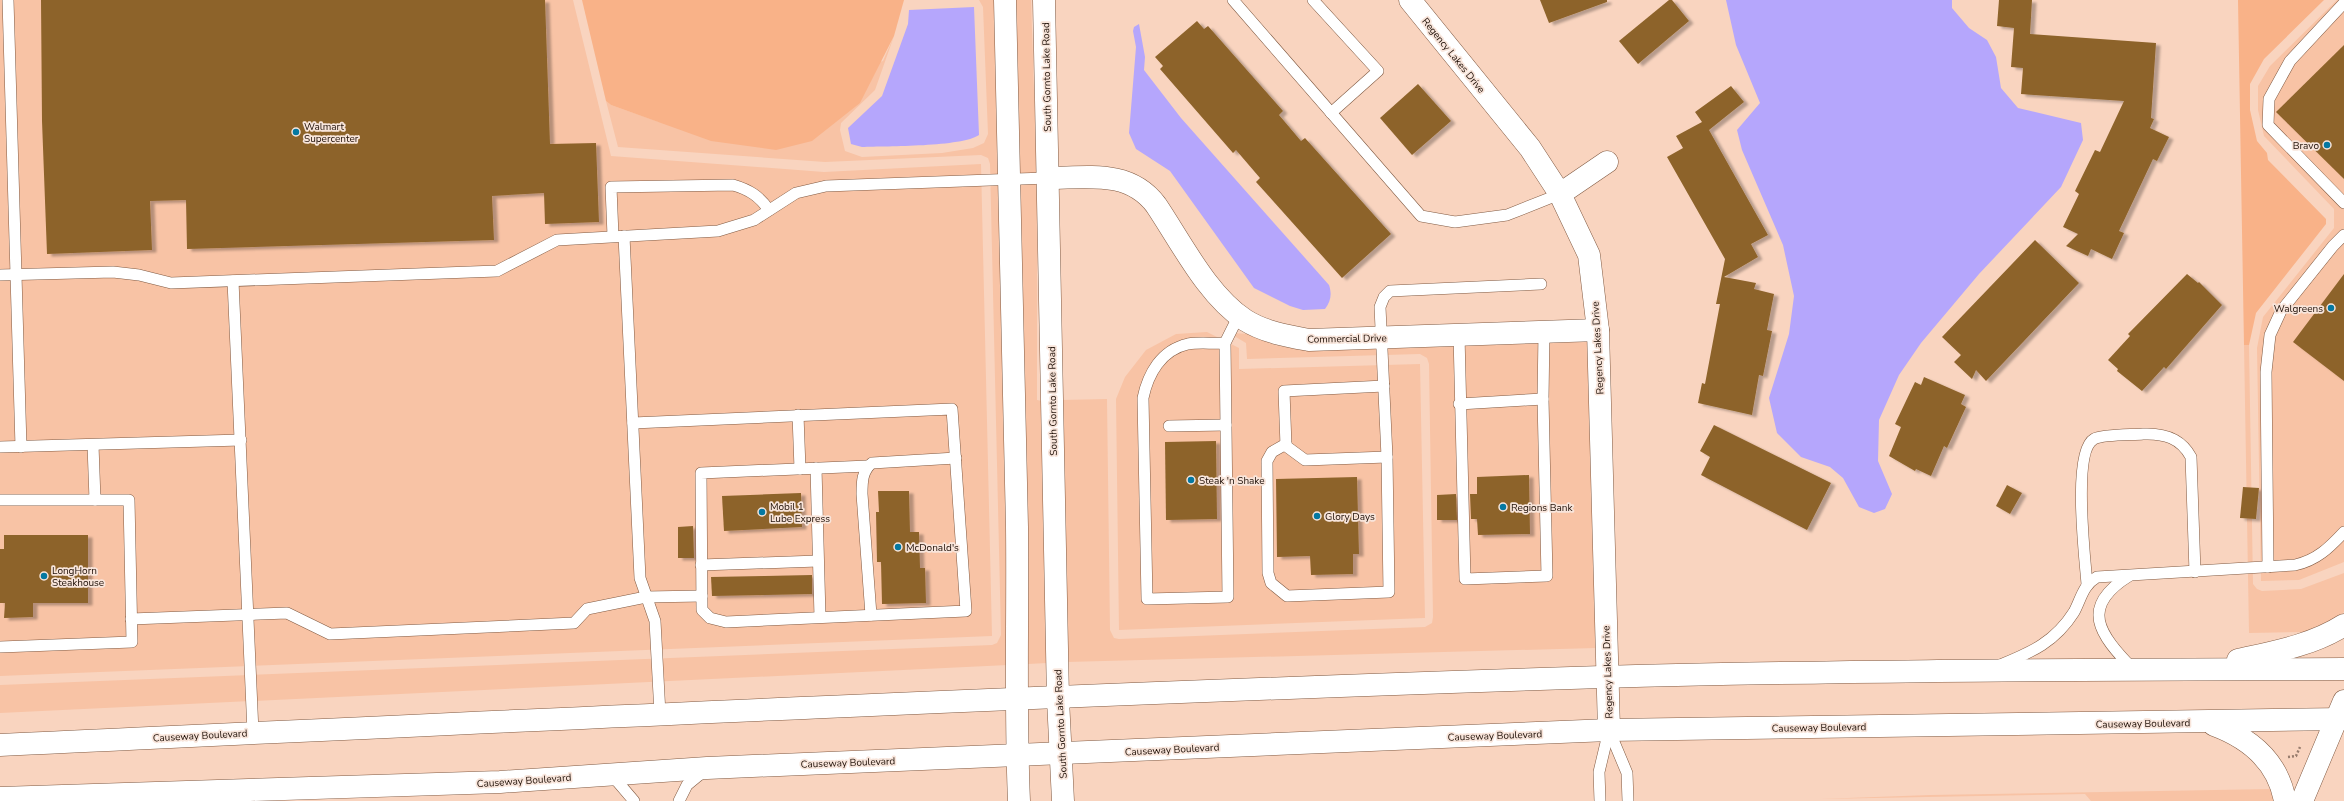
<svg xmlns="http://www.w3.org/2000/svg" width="2344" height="801" viewBox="0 0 2344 801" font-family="'Nunito Sans',sans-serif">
	<defs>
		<filter id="shadow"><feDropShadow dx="4.5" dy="2.5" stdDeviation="1" flood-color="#0004"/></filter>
	</defs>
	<rect width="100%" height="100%" fill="#f9d4bf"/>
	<g fill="#f8c3a5">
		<path d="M0 0H573L611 156 824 172 981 164 992 636 0 676Z"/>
		<path d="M979 0H996L1008 665 0 713V685L992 645 997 643 1001 635 990 164 988 158 981 155 825 162 618 147 606 101 611 105 659 122 883 61 894 36 875 90 841 123 840 130 845 151 862 157 942 153 973 148 984 143 988 134 983 7Z"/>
		<path d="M1015 0H1031L1037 182V400L1042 401 1047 663 1028 664 1025 413Z"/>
		<path d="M2337 0H2344V562L2299 580 2261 581 2257 348 2263 317 2334 228V209L2264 136 2258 110V86L2270 66Z"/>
		<path d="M1207 332 1239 348V369L1420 364 1425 618 1119 630 1116 399 1125 377 1146 350 1176 334Z"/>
		<path d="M1229 333 1251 334 1274 345 1309 351 1588 342 1596 648 1067 662 1061 400 1107 399 1110 630 1114 638 1119 639 1425 627 1432 623 1433 617 1429 364 1427 358 1420 354 1247 359 1246 343Z"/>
		<path d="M2244 345H2249L2253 584 2257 589 2262 591 2301 589 2344 573V612L2332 620 2304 632 2249 633Z"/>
		<path d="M2271 789 2274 801H2091L2085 794 1820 799 1930 795Z"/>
	</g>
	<g fill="#f9b288">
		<path d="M582 0H904L894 36 860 103 812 141 776 150 711 141 611 105 606 101Z"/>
		<path d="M2238 0H2324L2264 59 2250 84V110L2257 141 2267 153 2268 160 2326 219V224L2256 313 2249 345H2244Z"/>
	</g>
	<g fill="#b5a6fc">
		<path d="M1726 0H1952V8L1969 28 1987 40 1996 57 2001 88 2018 108 2081 123 2083 140 2061 187 1979 274 1921 343 1899 375 1879 420 1878 461 1892 494 1885 509 1874 513 1859 507 1843 478 1830 467 1801 457 1777 433 1769 398 1789 334 1794 296 1783 245 1742 150 1737 130 1760 103 1736 45Z"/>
		<path d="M974 7 979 135C962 147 887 146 862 147L851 144 848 128 882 96 908 24 909 10Z"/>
		<path d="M1139 24 1145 57 1144 70 1181 118 1329 285C1332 294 1331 301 1325 309L1303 310 1290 306 1254 288 1170 171 1136 149 1129 133 1136 47 1133 31 1134 27Z"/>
	</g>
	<g fill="#8d632a" filter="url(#shadow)">
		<path d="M41 0H545L550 144 596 143 599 222 545 224 544 193 492 196 494 240 187 249 186 200 150 201 152 250 47 254 42 121Z"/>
		<path d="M1540 0H1607V2L1549 23Z"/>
		<path d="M1669 0H1672L1689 21 1638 64 1619 41Z"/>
		<path d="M1999 0H2032L2030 34 2156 43 2151 118 2154 119 2150 128 2169 137 2157 161 2153 159 2119 231 2124 233 2112 259 2091 249 2088 256 2066 246 2078 234 2063 227 2079 194 2075 191 2095 150 2100 152 2124 101 2021 94 2023 68 2011 67 2014 28 1997 26Z"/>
		<path d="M1197 21 1204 29 1208 26 1283 111 1279 115 1301 141 1305 138 1391 234 1342 278 1256 182 1260 178 1236 150 1233 153 1160 69 1163 66 1155 57Z"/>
		<path d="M2344 45V179L2276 112Z"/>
		<path d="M1418 84 1451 121 1412 155 1380 118Z"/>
		<path d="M1731 86 1744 102 1709 130 1768 235 1751 244 1758 257 1724 277 1756 283 1754 289 1774 294 1767 330 1772 331 1763 376 1759 375 1752 415 1698 403 1702 383 1705 384 1720 304H1716L1725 259 1667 157 1683 148 1676 136 1702 122 1695 112Z"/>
		<path d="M2035 240 2079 283 1986 381 1976 370 1972 379 1954 362 1961 355 1942 337Z"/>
		<path d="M2187 274 2198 283 2199 282 2222 305 2166 369 2164 367 2142 391 2117 371 2118 369 2108 360 2130 336 2128 334Z"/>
		<path d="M2344 274V381L2293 342Z"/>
		<path d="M1924 377 1965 395 1961 404 1966 407 1947 448 1944 446 1931 476 1916 469 1915 471 1889 456 1901 427 1895 424 1915 382 1921 385Z"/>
		<path d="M1714 425 1831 483 1807 530 1701 475 1710 457 1700 451Z"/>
		<path d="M1216 441 1217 519 1166 520 1165 442Z"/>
		<path d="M1529 475 1530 534 1478 535 1477 519H1471L1470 494H1477V477Z"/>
		<path d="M1357 477 1359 554H1353V574L1311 575 1310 556 1277 557 1276 479Z"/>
		<path d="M2007 485 2022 493 2010 514 1996 506Z"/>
		<path d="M2243 487 2259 488 2256 519 2240 518Z"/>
		<path d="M878 491H909L910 532H919L920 568H925L926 603 882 604 881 562H877L876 512H879Z"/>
		<path d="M801 493 802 527 724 531 722 496Z"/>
		<path d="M1456 494 1457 520H1437V495Z"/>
		<path d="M693 526 694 558H678V527Z"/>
		<path d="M4 535H88V603H33V617L4 618 5 603H0V549H4Z"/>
		<path d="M812 575V594L712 596 711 577Z"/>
	</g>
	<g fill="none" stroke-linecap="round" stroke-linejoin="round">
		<defs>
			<g id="lane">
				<path d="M8 0 21 447"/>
				<path d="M1233 0 1421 216 1455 222 1507 215 1560 194"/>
				<path d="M1313 0 1378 71 1331 113"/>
				<path d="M2344 3 2290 61 2269 99 2268 125 2344 203"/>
				<path d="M613 236 611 187 733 185C750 190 759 196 769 210"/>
				<path d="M624 236 640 578 655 621 660 714"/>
				<path d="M0 275 113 272 139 275 171 283 497 271 557 240 718 231 754 220 796 193 826 186 1047 178"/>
				<path d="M233 281 253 732"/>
				<path d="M1459 335 1465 579 1547 576 1543 399 1544 332"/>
				<path d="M1225 343 1228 597 1147 599 1143 398C1148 374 1161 350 1188 344 1200 342 1213 344 1225 343L1239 315"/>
				<path d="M1384 386 1284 391 1286 446 1305 460 1387 457"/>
				<path d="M1459 404 1543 399"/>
				<path d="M798 415 800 469"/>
				<path d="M633 423 952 409 966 611 726 622 710 618 702 610 701 473 868 466"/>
				<path d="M1169 426 1226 425"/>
				<path d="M1286 444 1272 452 1267 461 1268 573 1271 583 1287 596 1389 592 1387 457 1380 307 1384 297 1390 291 1541 284"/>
				<path d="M93 445 95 500"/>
				<path d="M0 447 241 440"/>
				<path d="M816 468 820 617"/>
				<path d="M0 500H129L132 642 0 647"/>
				<path d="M701 565 818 561"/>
				<path d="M2268 567 2266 372 2270 335 2281 311 2333 246 2344 235"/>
				<path d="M2129 576C2079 607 2099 634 2133 669"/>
				<path d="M2087 584C2085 559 2072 451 2094 439 2103 434 2132 435 2143 434 2164 433 2181 438 2191 457L2195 572"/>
				<path d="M871 615 862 494C862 482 862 471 872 463L956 458"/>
				<path d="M131 619 287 613 330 634 574 623 587 609 646 597 702 596"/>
				<path d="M2000 665C2032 652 2055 642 2074 612 2081 599 2083 585 2097 577L2295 565C2317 560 2329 548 2344 532"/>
				<path d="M1609 730 1627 773 1628 801"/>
				<path d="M611 774 634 801"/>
				<path d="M679 801 687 785 704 771"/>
				<path d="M1600 801 1599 772 1609 730"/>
			</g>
			<g id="street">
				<path d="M1410 0 1530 148 1560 194 1589 255 1598 330 1609 730"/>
				<path d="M1047 178C1087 178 1129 169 1156 205 1181 242 1207 295 1245 320 1264 332 1287 336 1309 340L1598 330"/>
				<path d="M1560 194 1607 162"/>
			</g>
			<g id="secondary">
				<path d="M1005 0C1009 176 1014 352 1017 527 1018 618 1015 710 1019 801"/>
				<path d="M1044 0 1058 699 1063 801"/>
				<path d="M2238 660C2274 652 2313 645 2344 625"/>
				<path d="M2214 725C2249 738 2278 761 2285 801"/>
				<path d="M0 745C534 720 1067 694 1602 677 1849 670 2097 670 2344 669"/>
				<path d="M0 798 500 782 707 768 1609 730 2344 719"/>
				<path d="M2302 801 2344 701"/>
			</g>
		</defs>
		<use href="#lane" stroke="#815a42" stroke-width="12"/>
		<use href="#street" stroke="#815a42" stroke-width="23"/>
		<use href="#secondary" stroke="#815a42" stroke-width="23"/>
		<path stroke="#977c6d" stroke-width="2.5" stroke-dasharray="2 2" stroke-linecap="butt" d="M2288 757 2296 756 2300 747"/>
		<use href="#lane" stroke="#fff" stroke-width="11"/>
		<use href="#street" stroke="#fff" stroke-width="22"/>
		<use href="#secondary" stroke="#fff" stroke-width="22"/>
	</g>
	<g fill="#0478a1" stroke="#f8e5db" stroke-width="1.5">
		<circle cx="296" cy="132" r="4"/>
		<circle cx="2327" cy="145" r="4"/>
		<circle cx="2331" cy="308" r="4"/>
		<circle cx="1191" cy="480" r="4"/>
		<circle cx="1503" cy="507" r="4"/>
		<circle cx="762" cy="512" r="4"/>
		<circle cx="1317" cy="516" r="4"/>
		<circle cx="898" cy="547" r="4"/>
		<circle cx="44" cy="576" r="4"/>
	</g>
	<g text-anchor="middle" stroke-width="3.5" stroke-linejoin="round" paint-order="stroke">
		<g font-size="10" fill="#1f1007" stroke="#f8e5db">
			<text transform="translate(1454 55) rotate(51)" y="4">Regency Lakes Drive</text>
			<text transform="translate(1046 77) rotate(-91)" y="4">South Gornto Lake Road</text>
			<text transform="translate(1347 338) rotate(-1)" y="4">Commercial Drive</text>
			<text transform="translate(1597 348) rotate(-93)" y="4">Regency Lakes Drive</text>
			<text transform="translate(1052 401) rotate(-91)" y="4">South Gornto Lake Road</text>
			<text transform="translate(1607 672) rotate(-92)" y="4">Regency Lakes Drive</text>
			<text transform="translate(2143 723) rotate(-1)" y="4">Causeway Boulevard</text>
			<text transform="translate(1060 724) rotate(-93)" y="4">South Gornto Lake Road</text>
			<text transform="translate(1819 727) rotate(-1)" y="4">Causeway Boulevard</text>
			<text transform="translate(200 735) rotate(-3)" y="4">Causeway Boulevard</text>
			<text transform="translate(1495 735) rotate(-2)" y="4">Causeway Boulevard</text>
			<text transform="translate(1172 749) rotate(-3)" y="4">Causeway Boulevard</text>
			<text transform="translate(848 762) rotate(-2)" y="4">Causeway Boulevard</text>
			<text transform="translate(524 780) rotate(-4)" y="4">Causeway Boulevard</text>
		</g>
		<g font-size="10" fill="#1f1007" stroke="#f8e5db" text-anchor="start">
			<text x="304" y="130">Walmart<tspan x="304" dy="12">Supercenter</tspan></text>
			<text x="2319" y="149" text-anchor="end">Bravo</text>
			<text x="2323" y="312" text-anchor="end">Walgreens</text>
			<text x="1199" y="484">Steak 'n Shake</text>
			<text x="770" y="510">Mobil 1<tspan x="770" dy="12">Lube Express</tspan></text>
			<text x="1511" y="511">Regions Bank</text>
			<text x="1325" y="520">Glory Days</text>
			<text x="906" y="551">McDonald's</text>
			<text x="52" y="574">LongHorn<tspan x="52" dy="12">Steakhouse</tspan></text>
		</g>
	</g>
</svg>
